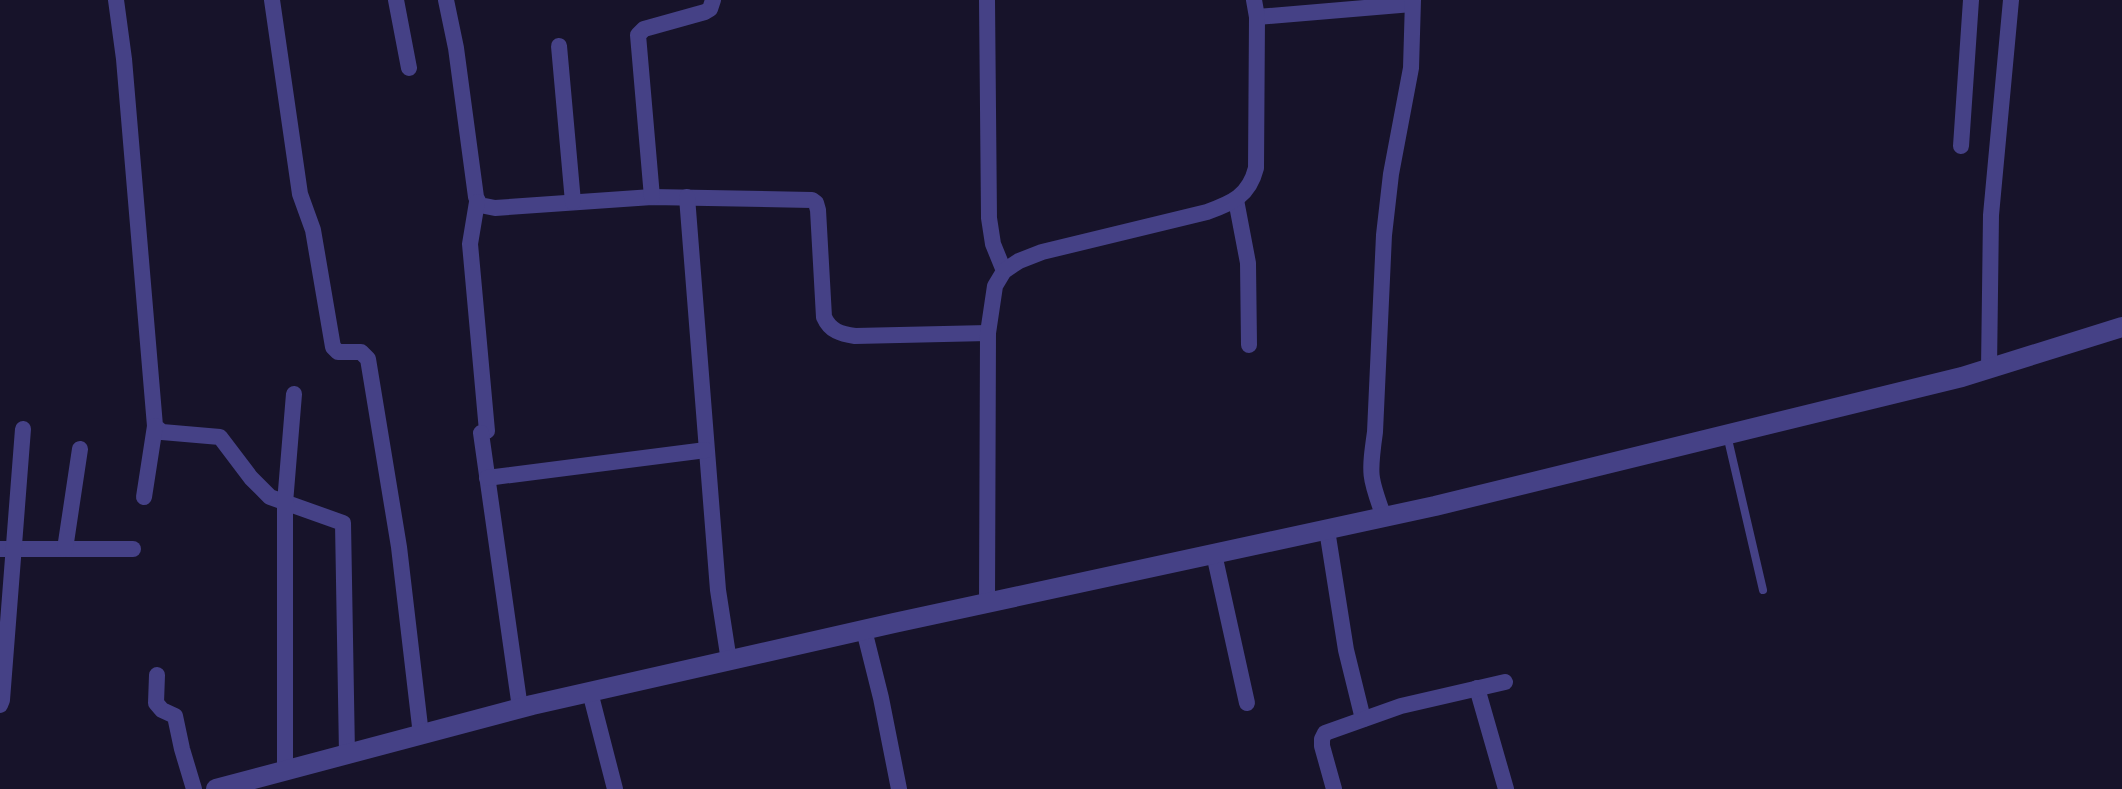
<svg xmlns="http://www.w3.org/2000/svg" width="2122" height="789" viewBox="0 0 2122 789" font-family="'Golos Text',sans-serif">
	<rect width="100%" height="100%" fill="#17132a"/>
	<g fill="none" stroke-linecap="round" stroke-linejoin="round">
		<path stroke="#454186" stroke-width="8" d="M1727 435 1763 590"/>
		<g stroke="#454186" stroke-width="16">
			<path d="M116 0 124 59 155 426 162 432 220 437 251 478 270 497 343 523 347 754"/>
			<path d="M272 0 300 194 313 230 333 347 338 352H361L368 359 399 547 421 735"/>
			<path d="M396 0 409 68"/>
			<path d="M446 0 456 48 476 197 480 205 495 208 652 197 812 200 816 203 818 210 824 317C830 331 841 334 855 336L988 333"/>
			<path d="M987 0 989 218 993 244 1004 271"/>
			<path d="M1257 17 1412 4"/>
			<path d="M559 46 573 202"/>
			<path d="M1961 146 1971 0"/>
			<path d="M652 197 638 35 644 29 705 12 710 9 713 0"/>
			<path d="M687 197 718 590 729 661"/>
			<path d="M1236 200 1248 263 1249 345"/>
			<path d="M477 202 470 244 487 431"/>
			<path d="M1989 369 1991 215 2011 0"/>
			<path d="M481 433 520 708"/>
			<path d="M487 478 706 450"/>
			<path d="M144 497 155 426"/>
			<path d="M1384 517C1369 477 1369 474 1375 432L1384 235 1391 174 1411 68 1413 0"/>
			<path d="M1327 530 1346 650 1363 719"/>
			<path d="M0 549H133"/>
			<path d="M65 549 80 449"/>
			<path d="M1214 554 1247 703"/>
			<path d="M987 603 988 333 995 286 1004 271 1019 261 1042 252 1207 212C1232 203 1249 196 1256 168L1257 17 1254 0"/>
			<path d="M864 630 881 698 899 789"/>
			<path d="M157 675 156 703 162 710 175 716 182 749 194 789"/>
			<path d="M1477 688 1506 789"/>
			<path d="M590 692 615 789"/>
			<path d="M0 705 2 700 23 429"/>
			<path d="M285 770V503L294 394"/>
			<path d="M1334 789 1322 746V739L1325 733 1401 706 1505 682"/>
		</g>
		<path stroke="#454186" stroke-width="20" d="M216 789 532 705 894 623 1435 506 1962 377 2122 327"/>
	</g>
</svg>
